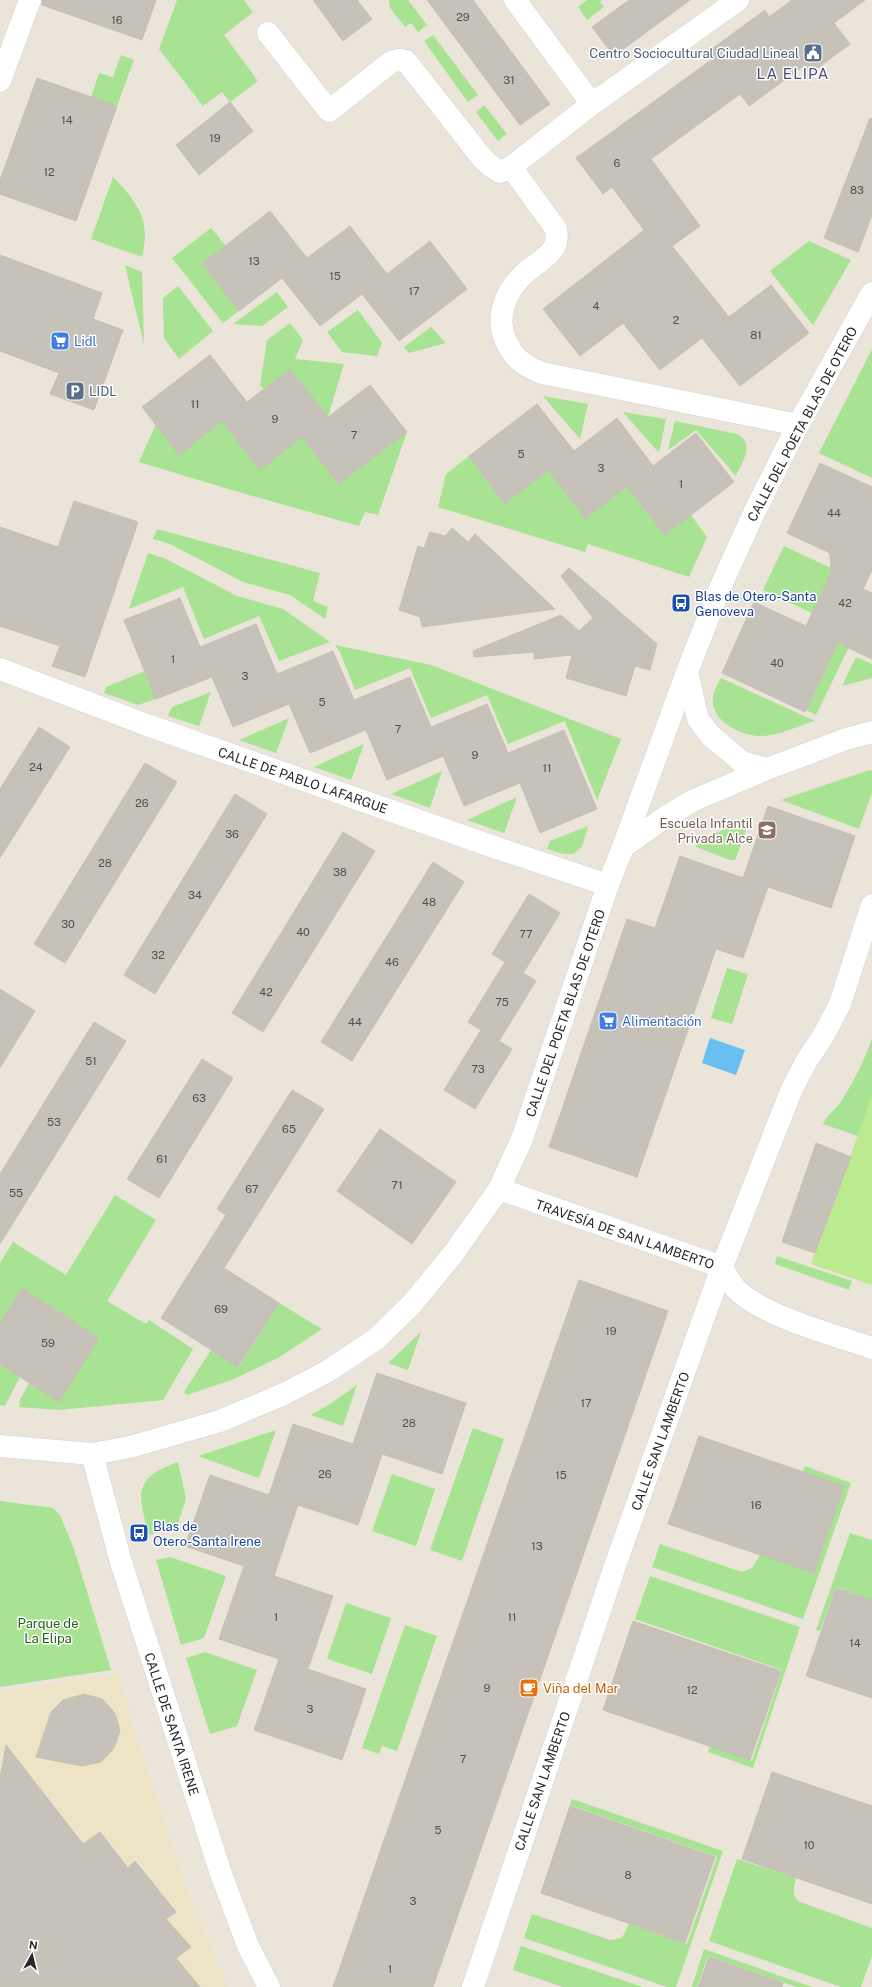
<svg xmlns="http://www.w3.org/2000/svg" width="872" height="1987" viewBox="0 0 872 1987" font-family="'Public Sans',sans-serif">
	<rect width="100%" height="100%" fill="#ebe4d9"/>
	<path fill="#ede4c7" d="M117 1674 180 1868 193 1904 228 1987H0V1691Z"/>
	<g fill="#a8e393">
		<path d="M177 0H244L253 12 224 35 258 81 230 102 222 92 203 106 159 49Z"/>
		<path d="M389 0H408L427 25 418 32 411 23 405 27 390 8Z"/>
		<path d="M587 0H602L600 2 604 7 587 20 578 7Z"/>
		<path d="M433 35 478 95 468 102 424 41Z"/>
		<path d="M121 55 134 60 117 106 91 97 99 73 113 77Z"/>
		<path d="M484 105 507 134 498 141 476 112Z"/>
		<path d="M113 177C138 203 151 220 142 257L91 239Z"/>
		<path d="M211 228 226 246 202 264 239 311 223 323 172 258Z"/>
		<path d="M809 241 851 260 813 325 770 271Z"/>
		<path d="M125 265 142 272 144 345Z"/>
		<path d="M178 286 213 331 179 359 164 338 163 298Z"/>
		<path d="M277 292 288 307 262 326 233 324Z"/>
		<path d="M358 310 382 343 377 356 342 352 327 332Z"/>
		<path d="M290 323 303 340 295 359 344 364 328 417 290 369 264 389 260 386 267 340Z"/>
		<path d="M431 327 446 343 409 353 404 347Z"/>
		<path d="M872 349V478L819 453Z"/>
		<path d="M543 396 588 404 580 439Z"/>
		<path d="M623 412 666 419 659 453Z"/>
		<path d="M222 421 260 470 302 437 339 484 407 432 378 515 365 512 359 526 235 491 139 462 156 424 179 455Z"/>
		<path d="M675 421 737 434C756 444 742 462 736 476L696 430 668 450Z"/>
		<path d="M469 456 505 504 548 470 586 518 627 486 665 535 691 515 707 537 689 577 588 544 585 552 438 507 446 474Z"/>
		<path d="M157 529 320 573 313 601 328 607 325 619 290 595 243 582 170 544 153 539Z"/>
		<path d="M784 546 833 569 812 613 763 590Z"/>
		<path d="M148 553 164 558 237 596 283 609 330 642 279 661 259 616 204 639 183 587 129 609Z"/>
		<path d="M838 642 850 645 816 715 806 710Z"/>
		<path d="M335 645 431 665 621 739 597 800 565 721 508 744 487 695 431 718 410 668 355 690 340 652Z"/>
		<path d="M856 657 872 664V678L842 686Z"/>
		<path d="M145 671 156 699 138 705 104 693 106 687Z"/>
		<path d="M721 678 815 721C797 726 777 737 758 736 741 735 716 723 713 704 711 695 717 686 721 678Z"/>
		<path d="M211 692 199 726 168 716 172 707Z"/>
		<path d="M289 718 276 753 239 740Z"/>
		<path d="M364 744 351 780 314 767Z"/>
		<path d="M869 770 872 771V793L859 829 781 800Z"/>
		<path d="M442 771 430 808 391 794Z"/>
		<path d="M517 797 504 833 467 820Z"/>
		<path d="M748 817V824L735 860H730L696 847 697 843Z"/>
		<path d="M588 826 582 847 573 854H563L547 849 550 841Z"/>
		<path d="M727 968 748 974 732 1024 711 1018Z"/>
		<path d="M872 1039V1096L858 1136 823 1124C827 1115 836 1109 842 1100 854 1081 864 1061 872 1039Z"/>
		<path d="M115 1195 156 1220 107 1301 146 1324 149 1320 193 1349 163 1400 59 1410 19 1407 20 1400 29 1383 59 1402 99 1338 22 1288 0 1323V1263L13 1242 66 1275Z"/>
		<path d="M777 1256 852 1281 849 1290 775 1264Z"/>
		<path d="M279 1303 322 1329 278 1358 234 1379 187 1395 184 1392 211 1350 239 1367Z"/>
		<path d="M421 1332 408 1370 388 1363Z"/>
		<path d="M0 1364 20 1377 5 1406 0 1405Z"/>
		<path d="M357 1385 343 1426 311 1415 330 1404Z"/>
		<path d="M473 1428 504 1439 462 1561 430 1550Z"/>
		<path d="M276 1430 259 1478 198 1456Z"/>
		<path d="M178 1462 186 1498 178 1524 149 1535C138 1494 132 1478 178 1462Z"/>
		<path d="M805 1466 851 1483 803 1619 652 1567 660 1544 742 1572 752 1568 760 1555 814 1573 844 1487 803 1472Z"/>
		<path d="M392 1474 435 1489 416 1546 372 1531Z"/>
		<path d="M0 1501 53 1508 60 1515 74 1549 111 1670 0 1687Z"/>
		<path d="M850 1533 872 1540V1600L836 1587 820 1631 816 1630Z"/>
		<path d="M170 1557 226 1576 204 1638 181 1645 156 1560Z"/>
		<path d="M650 1576 800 1627 753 1768 708 1752 710 1746 752 1761 782 1670 635 1619Z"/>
		<path d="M346 1603 391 1618 372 1674 327 1659Z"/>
		<path d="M405 1625 437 1636 397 1751 382 1746 379 1754 362 1748Z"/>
		<path d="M205 1652 257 1670 237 1726 210 1734 186 1658Z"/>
		<path d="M572 1799 723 1851 676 1987H667L524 1938 532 1914 610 1940 622 1938 629 1924 687 1944 717 1857 570 1805Z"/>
		<path d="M737 1859 796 1878C794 1888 791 1896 800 1902L872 1928V1956L861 1987H841L709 1941Z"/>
		<path d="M521 1946 643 1987H563L513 1970Z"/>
		<path d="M704 1949 812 1987H796L708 1956 697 1987H692Z"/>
	</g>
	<path fill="#bceb8f" d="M872 1096V1285L811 1264Z"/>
	<path fill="#69c0f0" d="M710 1038 745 1050 736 1075 702 1063Z"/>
	<g fill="#c6c1b9" stroke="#c6c1b3">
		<path d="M42 0H156L142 40 42 5Z"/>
		<path d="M313 0H357L372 19 343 41Z"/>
		<path d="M427 0H473L550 104 520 125Z"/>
		<path d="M629 0H690L614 56 592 27Z"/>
		<path d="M792 0H865L834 23 850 44 811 73 805 65 749 106 740 94 651 159 700 226 672 246 729 317 771 285 809 333 740 386 702 338 660 370 623 323 580 356 543 309 644 230 612 187 603 194 576 158 714 58 709 51 765 10 769 17Z"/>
		<path d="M37 78 117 106 76 221 0 194V180Z"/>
		<path d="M230 102 253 131 199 175 176 145Z"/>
		<path d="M870 118 872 119V215L858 252 824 238Z"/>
		<path d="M270 211 307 258 350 226 387 274 430 241 467 289 399 341 362 294 320 326 282 278 239 311 202 264Z"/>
		<path d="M0 255 102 293 93 319 123 330 94 410 50 394 59 373 0 351Z"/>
		<path d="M210 355 247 402 290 369 328 417 370 385 407 432 339 484 302 437 260 470 222 421 179 455 142 407Z"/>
		<path d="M537 404 574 451 617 418 653 466 696 433 734 482 665 535 627 486 586 519 548 470 505 504 469 456Z"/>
		<path d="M820 463 872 487V570L863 589 872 593V659L838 643 805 712 722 673 754 602 806 626 831 573 830 553 787 533Z"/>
		<path d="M74 501 138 522 85 677 52 666 60 646 0 626V527L58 547Z"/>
		<path d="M452 528 468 542 475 534 555 609 422 627 420 617 399 610 418 546 424 548 430 532 445 536Z"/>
		<path d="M569 568 657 644 650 670 635 666 626 696 566 678 572 655 534 659V652L474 657 473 651 561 615 579 631 593 618 561 576Z"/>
		<path d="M180 598 200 647 256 624 277 674 333 651 354 700 410 677 431 727 487 704 508 753 564 730 597 809 540 833 520 783 464 806 443 756 387 780 366 730 310 753 289 704 233 727 212 677 156 699 124 620Z"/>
		<path d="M39 727 70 747 0 858V789Z"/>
		<path d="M145 763 177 782 65 963 34 944Z"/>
		<path d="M235 794 267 814 155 994 124 975Z"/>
		<path d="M768 806 855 836 831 908 768 887 743 958 716 949 637 1177 549 1147 627 919 655 928 680 856 743 878Z"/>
		<path d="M343 832 375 851 263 1032 232 1013Z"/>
		<path d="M433 862 464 882 352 1061 321 1042Z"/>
		<path d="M529 894 560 913 524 972 506 962 536 981 499 1041 512 1049 475 1109 444 1090 481 1030 468 1022 505 962 492 954Z"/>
		<path d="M0 989 35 1011 0 1068Z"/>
		<path d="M94 1022 126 1041 0 1244V1174Z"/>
		<path d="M202 1059 233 1078 159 1198 127 1179Z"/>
		<path d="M292 1090 324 1109 224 1268 279 1303 238 1367 161 1318 226 1215 217 1209Z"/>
		<path d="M380 1129 456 1182 412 1244 337 1191Z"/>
		<path d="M816 1143 851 1157 815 1253 782 1242Z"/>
		<path d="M579 1280 668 1311 618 1455 433 1987H333Z"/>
		<path d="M22 1288 99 1338 59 1402 0 1364V1323Z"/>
		<path d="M377 1373 466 1403 442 1474 382 1454 358 1525 298 1505 274 1576 333 1596 308 1669 366 1689 342 1760 254 1730 279 1659 219 1639 244 1566 185 1546 210 1475 269 1495 293 1424 353 1444Z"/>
		<path d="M699 1436 844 1486 814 1573 668 1524Z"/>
		<path d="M836 1588 872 1600V1698L806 1676Z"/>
		<path d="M633 1621 781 1671 750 1760 603 1710Z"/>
		<path d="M84 1694 102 1699 115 1713 120 1731 114 1748 101 1762 82 1766 36 1757 51 1712 63 1700Z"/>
		<path d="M6 1745 83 1844 100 1832 128 1868 135 1861 176 1912 166 1919 191 1947 176 1958 200 1987H0V1778Z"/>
		<path d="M772 1772 872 1806V1904L742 1859Z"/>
		<path d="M570 1806 715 1857 685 1943 541 1893Z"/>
		<path d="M709 1957 783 1983 782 1987H698Z"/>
	</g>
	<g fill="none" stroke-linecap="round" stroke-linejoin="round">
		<defs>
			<g id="minor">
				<path d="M515 0 592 104"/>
				<path d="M268 33 329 111 391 62 399 60 406 61 483 159 492 167 500 172 511 167 592 104 738 0"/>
				<path d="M0 81 30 0"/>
				<path d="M511 167 556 229C562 255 535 261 521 277 505 293 496 318 505 339 513 358 524 366 542 373L798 425"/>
				<path d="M0 669 147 725 491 846 608 885"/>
				<path d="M623 847 687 672 719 590 754 513 798 425 872 293"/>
				<path d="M499 1189 722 1267C726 1275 731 1284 737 1290 765 1317 835 1335 872 1348"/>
				<path d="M473 1987 617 1560 722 1267 791 1091 807 1060 822 1038 840 1004 872 905"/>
			</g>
			<g id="tertiary">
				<path d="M687 672 698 719 710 735 742 762 767 769"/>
				<path d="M0 1446 92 1454 130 1447 220 1421 284 1394 328 1371 376 1339 411 1305 453 1254 499 1189 522 1139 608 885 623 847 667 816 692 801 767 769 846 739 872 732"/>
				<path d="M92 1454 121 1562 220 1871 248 1946 269 1987"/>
			</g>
		</defs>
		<use href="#minor" stroke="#ced0e1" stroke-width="23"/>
		<use href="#tertiary" stroke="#ced0e1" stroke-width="23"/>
		<use href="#minor" stroke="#fff" stroke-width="22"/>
		<use href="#tertiary" stroke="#fff" stroke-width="22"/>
	</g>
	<defs>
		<symbol id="civic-square" viewBox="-11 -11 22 22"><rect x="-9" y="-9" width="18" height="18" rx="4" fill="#5c6f8a" stroke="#fff"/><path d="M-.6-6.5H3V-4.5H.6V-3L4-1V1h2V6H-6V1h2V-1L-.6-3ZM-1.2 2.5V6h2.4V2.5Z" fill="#fff"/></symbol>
		<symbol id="supermarket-square" viewBox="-11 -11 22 22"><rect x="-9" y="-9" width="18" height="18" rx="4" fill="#3f7fe0" stroke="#fff"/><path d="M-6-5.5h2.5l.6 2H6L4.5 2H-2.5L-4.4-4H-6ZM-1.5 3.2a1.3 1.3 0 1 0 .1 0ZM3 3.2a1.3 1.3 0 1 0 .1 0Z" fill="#fff"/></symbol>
		<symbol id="parking-square" viewBox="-11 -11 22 22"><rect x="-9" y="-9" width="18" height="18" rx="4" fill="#5c6f8a" stroke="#fff"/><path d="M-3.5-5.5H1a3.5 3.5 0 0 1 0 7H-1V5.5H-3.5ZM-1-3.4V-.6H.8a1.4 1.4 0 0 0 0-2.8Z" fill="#fff"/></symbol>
		<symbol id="bus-square" viewBox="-11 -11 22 22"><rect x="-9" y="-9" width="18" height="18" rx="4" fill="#1a4fb4" stroke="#fff"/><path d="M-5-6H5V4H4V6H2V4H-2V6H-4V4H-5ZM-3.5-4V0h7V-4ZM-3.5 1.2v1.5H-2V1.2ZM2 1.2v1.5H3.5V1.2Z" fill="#fff"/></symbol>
		<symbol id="school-square" viewBox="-11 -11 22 22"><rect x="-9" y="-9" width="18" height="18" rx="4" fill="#8d6e63" stroke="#fff"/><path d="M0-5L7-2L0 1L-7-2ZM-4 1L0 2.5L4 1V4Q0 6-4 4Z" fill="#fff"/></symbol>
		<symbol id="cafe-square" viewBox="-11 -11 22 22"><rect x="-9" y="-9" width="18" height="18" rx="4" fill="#e8710a" stroke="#fff"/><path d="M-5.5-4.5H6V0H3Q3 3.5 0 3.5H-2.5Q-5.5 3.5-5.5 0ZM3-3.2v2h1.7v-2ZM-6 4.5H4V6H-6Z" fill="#fff"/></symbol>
	</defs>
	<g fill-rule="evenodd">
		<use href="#civic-square" x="802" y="42" width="22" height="22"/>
		<use href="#supermarket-square" x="49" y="330" width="22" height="22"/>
		<use href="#parking-square" x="64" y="380" width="22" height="22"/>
		<use href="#bus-square" x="670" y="592" width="22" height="22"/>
		<use href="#school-square" x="756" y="819" width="22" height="22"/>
		<use href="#supermarket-square" x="597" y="1010" width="22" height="22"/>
		<use href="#bus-square" x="128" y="1522" width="22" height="22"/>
		<use href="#cafe-square" x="518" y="1677" width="22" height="22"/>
	</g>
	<g text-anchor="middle" stroke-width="3" stroke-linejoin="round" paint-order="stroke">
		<g font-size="11" fill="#504e4c">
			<text x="463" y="21">29</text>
			<text x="117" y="24">16</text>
			<text x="509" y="84">31</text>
			<text x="67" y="124">14</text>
			<text x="215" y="142">19</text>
			<text x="617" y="167">6</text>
			<text x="49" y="176">12</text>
			<text x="857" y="194">83</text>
			<text x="254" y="265">13</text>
			<text x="335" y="280">15</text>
			<text x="414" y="295">17</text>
			<text x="596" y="310">4</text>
			<text x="676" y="324">2</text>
			<text x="756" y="339">81</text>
			<text x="195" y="408">11</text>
			<text x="275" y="423">9</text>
			<text x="354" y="439">7</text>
			<text x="521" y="458">5</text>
			<text x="601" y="472">3</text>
			<text x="681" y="488">1</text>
			<text x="834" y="517">44</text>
			<text x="845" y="607">42</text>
			<text x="173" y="663">1</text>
			<text x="777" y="667">40</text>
			<text x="245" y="680">3</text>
			<text x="322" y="706">5</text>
			<text x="398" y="733">7</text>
			<text x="475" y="759">9</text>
			<text x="36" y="771">24</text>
			<text x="547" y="772">11</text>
			<text x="142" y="807">26</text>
			<text x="232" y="838">36</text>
			<text x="105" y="867">28</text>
			<text x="340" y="876">38</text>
			<text x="195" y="899">34</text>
			<text x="429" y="906">48</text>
			<text x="68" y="928">30</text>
			<text x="303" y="936">40</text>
			<text x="526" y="938">77</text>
			<text x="158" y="959">32</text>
			<text x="392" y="966">46</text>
			<text x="266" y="996">42</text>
			<text x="502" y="1006">75</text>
			<text x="355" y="1026">44</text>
			<text x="91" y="1065">51</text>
			<text x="478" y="1073">73</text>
			<text x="199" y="1102">63</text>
			<text x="54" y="1126">53</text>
			<text x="289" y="1133">65</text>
			<text x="162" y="1163">61</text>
			<text x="397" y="1189">71</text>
			<text x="252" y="1193">67</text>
			<text x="16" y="1197">55</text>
			<text x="221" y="1313">69</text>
			<text x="611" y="1335">19</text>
			<text x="48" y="1347">59</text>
			<text x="586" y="1407">17</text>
			<text x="409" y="1427">28</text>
			<text x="325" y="1478">26</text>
			<text x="561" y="1479">15</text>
			<text x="756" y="1509">16</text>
			<text x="537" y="1550">13</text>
			<text x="276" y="1621">1</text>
			<text x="512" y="1621">11</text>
			<text x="855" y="1647">14</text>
			<text x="487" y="1692">9</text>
			<text x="692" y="1694">12</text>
			<text x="310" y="1713">3</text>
			<text x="463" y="1763">7</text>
			<text x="438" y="1834">5</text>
			<text x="809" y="1849">10</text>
			<text x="628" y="1879">8</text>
			<text x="413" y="1905">3</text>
			<text x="390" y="1973">1</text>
		</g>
		<g font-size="13" fill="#4e5e75" stroke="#fff" text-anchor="end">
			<text x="799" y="58">Centro Sociocultural Ciudad Lineal</text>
			<text x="89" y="396" text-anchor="start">LIDL</text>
		</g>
		<g font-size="13" fill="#366cbe" stroke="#fff" text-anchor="start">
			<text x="74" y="346">Lidl</text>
			<text x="622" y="1026">Alimentación</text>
		</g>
		<g font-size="13" fill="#282828" stroke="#fff">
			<text transform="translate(802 424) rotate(-62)" y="5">CALLE DEL POETA BLAS DE OTERO</text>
			<text transform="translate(303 780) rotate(19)" y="5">CALLE DE PABLO LAFARGUE</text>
			<text transform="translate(565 1013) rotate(-71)" y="5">CALLE DEL POETA BLAS DE OTERO</text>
			<text transform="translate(625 1234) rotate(19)" y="5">TRAVESÍA DE SAN LAMBERTO</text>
			<text transform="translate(660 1441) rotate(-70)" y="5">CALLE SAN LAMBERTO</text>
			<text transform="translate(172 1724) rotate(72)" y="5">CALLE DE SANTA IRENE</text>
			<text transform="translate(542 1781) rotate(-71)" y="5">CALLE SAN LAMBERTO</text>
		</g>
		<g font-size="13" fill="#164399" stroke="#fff" text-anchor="start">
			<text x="695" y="601">Blas de Otero-Santa<tspan x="695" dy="15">Genoveva</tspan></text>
			<text x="153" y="1531">Blas de<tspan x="153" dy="15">Otero-Santa Irene</tspan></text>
		</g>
		<g font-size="13" fill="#785e54" stroke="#fff" text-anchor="end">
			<text x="753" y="828">Escuela Infantil<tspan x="753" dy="15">Privada Alce</tspan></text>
		</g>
		<g font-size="13" fill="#216418" stroke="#fff">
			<text x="48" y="1628">Parque de<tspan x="48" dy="15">La Elipa</tspan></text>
		</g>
		<g font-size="13" fill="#c56008" stroke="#fff" text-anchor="start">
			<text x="543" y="1693">Viña del Mar</text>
		</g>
		<g font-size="15" letter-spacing="1" fill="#484c78" stroke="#fff">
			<text x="793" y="79">LA ELIPA</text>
		</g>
	</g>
	<g transform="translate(32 1955) rotate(8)" stroke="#ffffff" stroke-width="3" paint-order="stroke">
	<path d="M0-3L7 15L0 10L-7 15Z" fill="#282828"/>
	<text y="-6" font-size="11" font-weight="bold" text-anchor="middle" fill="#282828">N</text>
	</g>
</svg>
